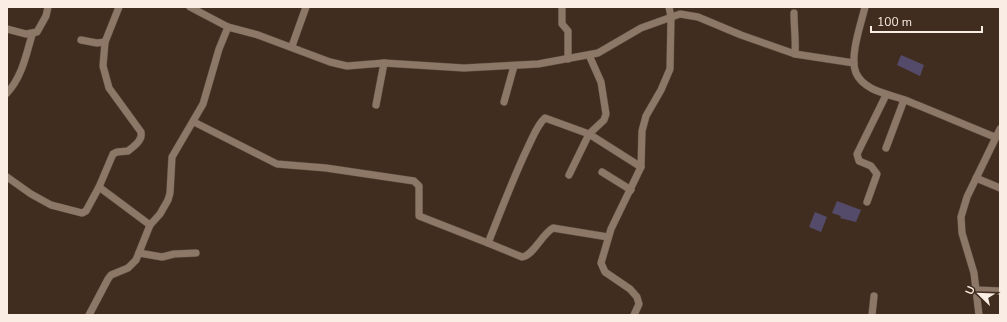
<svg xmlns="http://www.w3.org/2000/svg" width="1007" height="322" viewBox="0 0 1007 322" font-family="'Nunito Sans',sans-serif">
	<rect width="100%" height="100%" fill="#402d1f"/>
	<g fill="#544b6b">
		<path d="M901 55 924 65 920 76 897 65Z"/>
		<path d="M837 201 861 210 856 222 840 218 841 216 832 213Z"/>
		<path d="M815 212 827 217 821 232 809 227Z"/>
	</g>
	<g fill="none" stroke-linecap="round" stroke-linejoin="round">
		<defs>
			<g id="minor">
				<path d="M190 7 228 27 258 35 330 62 347 66 384 63 464 68 538 64 598 53 641 28 680 14 698 17 741 35 795 54 854 63"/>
				<path d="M562 7V24L568 31V59"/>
				<path d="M865 7C861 24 849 57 856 73 864 91 889 94 905 100 935 112 965 125 995 137"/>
				<path d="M794 13C794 28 796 40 795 54"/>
				<path d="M7 29 26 34 37 32 46 16 48 7"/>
				<path d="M81 40 97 43 105 42"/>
				<path d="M292 46 306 7"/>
				<path d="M7 93C22 77 26 55 32 35"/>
				<path d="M504 102 514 66"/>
				<path d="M376 105 384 63"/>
				<path d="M194 122 277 164 326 168 414 181 419 186V216L488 243C501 211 513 178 528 147 533 137 537 125 545 118L589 134 641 167"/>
				<path d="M886 148 904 100"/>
				<path d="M602 172 631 190"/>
				<path d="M569 175 589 134 604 120 606 114 601 82 589 55"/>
				<path d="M7 177 31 194 51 205 82 213 86 211 99 187 150 225"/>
				<path d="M976 178 1000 188"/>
				<path d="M99 187 113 154 117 152 128 151C134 146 143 140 141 132L109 88 103 66 105 42 119 7"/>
				<path d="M867 202 877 174 871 166 859 161 857 154 886 95"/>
				<path d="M488 243 522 257C533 256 542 234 553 228L608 237"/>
				<path d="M139 253 162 257 174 254 196 253"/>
				<path d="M977 290 1000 291"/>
				<path d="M89 315 108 279 111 275 128 268 136 260 150 225 160 214 168 200 170 193 172 157 203 104 219 49 228 27"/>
				<path d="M634 315 639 304 637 297 630 289 605 272 601 263 611 229 641 167 642 131 646 116 661 90 670 69 671 17 669 7"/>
				<path d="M872 315 874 296"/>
				<path d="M979 315 974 273 962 233 961 217 967 197 1000 129"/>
			</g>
		</defs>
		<use href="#minor" stroke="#59493c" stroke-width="8"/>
		<use href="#minor" stroke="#8d7767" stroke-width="7"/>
	</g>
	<rect width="1007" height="322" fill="none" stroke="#faede4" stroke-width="16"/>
	<g transform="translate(979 294) rotate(293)" stroke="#402d1f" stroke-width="3" paint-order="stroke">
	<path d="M0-3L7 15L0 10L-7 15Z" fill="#faede4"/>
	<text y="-6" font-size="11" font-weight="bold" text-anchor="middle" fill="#faede4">U</text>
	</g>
	<path d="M871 26v6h111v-6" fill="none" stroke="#faede4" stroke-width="2"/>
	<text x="877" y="26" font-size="12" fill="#faede4" stroke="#402d1f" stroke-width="3" paint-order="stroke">100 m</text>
</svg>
